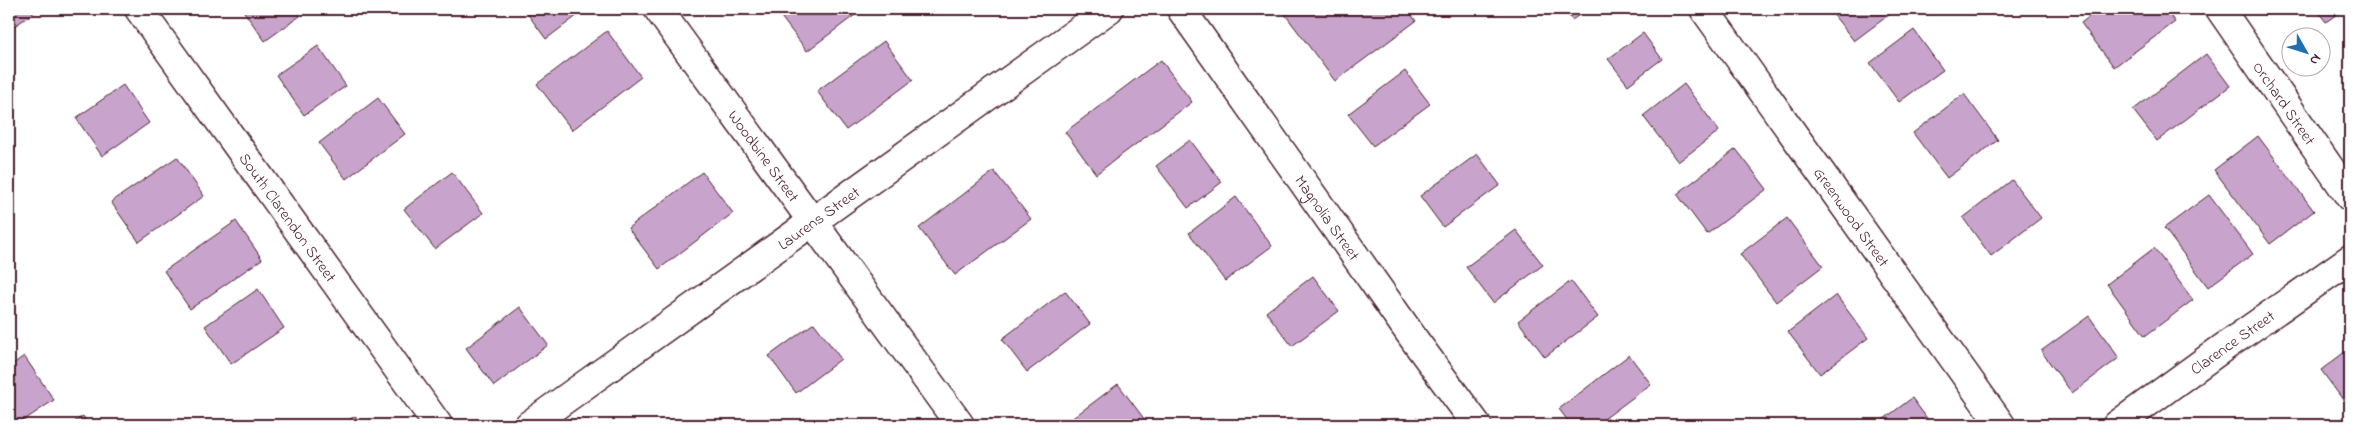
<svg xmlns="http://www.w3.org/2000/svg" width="2359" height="434" viewBox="0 0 2359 434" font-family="'Indie Flower',sans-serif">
	<rect width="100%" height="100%" fill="#fff"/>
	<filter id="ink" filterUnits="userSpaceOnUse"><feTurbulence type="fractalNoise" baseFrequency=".02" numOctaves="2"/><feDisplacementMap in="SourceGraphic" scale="10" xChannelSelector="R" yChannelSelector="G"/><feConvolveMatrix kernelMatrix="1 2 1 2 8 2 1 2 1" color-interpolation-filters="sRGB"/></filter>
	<g filter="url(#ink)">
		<g fill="#c8a4cd" stroke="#4a1f2b">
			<path d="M9 9H39L9 30Z"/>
			<path d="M242 9H294L300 16 265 41Z"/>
			<path d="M524 9H586L546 39Z"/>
			<path d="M775 9H863L807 51Z"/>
			<path d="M1281 9H1407L1416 21 1335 81Z"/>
			<path d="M1564 9H1588L1572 20Z"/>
			<path d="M1829 9H1897L1854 41Z"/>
			<path d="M2099 9H2165L2175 22 2114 67 2081 23Z"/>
			<path d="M2316 9H2344L2326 22Z"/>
			<path d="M1914 30 1943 70 1899 102 1870 63Z"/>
			<path d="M607 31 641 77 572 130 537 84Z"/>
			<path d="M1643 33 1662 59 1628 85 1608 59Z"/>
			<path d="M884 41 913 80 846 130 817 91Z"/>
			<path d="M318 46 346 86 304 115 276 75Z"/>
			<path d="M2206 54 2230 86 2157 141 2133 110Z"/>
			<path d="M1161 60 1192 102 1096 174 1065 132Z"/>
			<path d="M1405 71 1430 104 1373 146 1348 114Z"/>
			<path d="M1684 84 1719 131 1678 162 1643 116Z"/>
			<path d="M123 85 149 123 102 156 76 118Z"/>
			<path d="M1964 94 1998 140 1947 178 1913 133Z"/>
			<path d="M378 98 405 134 346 179 319 143Z"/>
			<path d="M2258 136 2314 211 2270 244 2214 170Z"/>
			<path d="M1190 140 1222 182 1188 208 1156 166Z"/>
			<path d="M1736 149 1767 189 1707 234 1677 194Z"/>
			<path d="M1477 154 1500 185 1443 227 1420 196Z"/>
			<path d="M177 157 204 196 139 242 111 202Z"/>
			<path d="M994 171 1031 219 955 275 919 228Z"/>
			<path d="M452 172 483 213 435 249 404 209Z"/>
			<path d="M702 172 733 213 659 269 628 228Z"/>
			<path d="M2012 180 2041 218 1991 256 1963 218Z"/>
			<path d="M2209 195 2253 254 2208 287 2164 228Z"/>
			<path d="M1236 197 1272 246 1225 281 1189 233Z"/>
			<path d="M1787 218 1823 266 1776 302 1740 254Z"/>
			<path d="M236 221 262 259 190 309 164 271Z"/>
			<path d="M1516 230 1543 265 1493 303 1466 267Z"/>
			<path d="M2154 248 2193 300 2145 336 2107 284Z"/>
			<path d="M1313 276 1339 311 1292 346 1266 312Z"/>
			<path d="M1571 281 1598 317 1545 357 1518 321Z"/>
			<path d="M258 289 284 328 231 364 205 326Z"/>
			<path d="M1065 291 1090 324 1027 372 1002 339Z"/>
			<path d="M1836 295 1868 338 1820 374 1788 332Z"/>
			<path d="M520 307 548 345 494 386 466 348Z"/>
			<path d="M2089 316 2119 358 2072 393 2041 351Z"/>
			<path d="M814 323 841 359 796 393 769 356Z"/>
			<path d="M2350 348V408H2349L2321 370Z"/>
			<path d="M1629 355 1651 384 1596 425H1571L1559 409Z"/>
			<path d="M24 356 54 400 17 425H12L9 420V367Z"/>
			<path d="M1118 384 1148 424 1068 425 1066 423Z"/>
			<path d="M1912 398 1932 425H1876Z"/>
			<path d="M83 416 89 425H70Z"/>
			<path d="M355 416 361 425H341Z"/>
			<path d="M1417 417 1423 425H1406Z"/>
		</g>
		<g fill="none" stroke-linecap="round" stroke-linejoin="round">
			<defs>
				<g id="minor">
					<path id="s1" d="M139 9 438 425"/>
					<path id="s2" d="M658 9 960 425"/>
					<path id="s3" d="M1181 9 1416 342 1477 425"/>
					<path id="s4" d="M1704 9 2001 425"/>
					<path id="s5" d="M2220 9 2350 197"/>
					<path id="s6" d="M529 425 1109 9"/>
					<path id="s7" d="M2117 425 2220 350 2350 259"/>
				</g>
			</defs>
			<use href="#minor" stroke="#4a1f2b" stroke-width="31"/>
			<use href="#minor" stroke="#fff" stroke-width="28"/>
		</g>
	</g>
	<g text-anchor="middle" stroke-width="4" stroke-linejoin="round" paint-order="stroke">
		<g font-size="16" fill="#4a1f2b" stroke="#fff">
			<text dy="6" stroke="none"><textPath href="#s5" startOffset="114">Orchard Street</textPath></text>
			<text dy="6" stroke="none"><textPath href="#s2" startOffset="181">Woodbine Street</textPath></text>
			<text dy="6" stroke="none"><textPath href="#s1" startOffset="256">South Clarendon Street</textPath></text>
			<text dy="6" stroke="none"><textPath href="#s4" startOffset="255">Greenwood Street</textPath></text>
			<text dy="6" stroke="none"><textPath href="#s6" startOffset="356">Laurens Street</textPath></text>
			<text dy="6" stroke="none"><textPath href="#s3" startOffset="255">Magnolia Street</textPath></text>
			<text dy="6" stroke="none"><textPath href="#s7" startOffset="142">Clarence Street</textPath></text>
		</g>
	</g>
	<rect width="2359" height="434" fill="none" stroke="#fff" stroke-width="30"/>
	<rect x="15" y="15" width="2329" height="404" fill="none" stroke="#4a1f2b" stroke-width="2" filter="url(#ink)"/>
	<g transform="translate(2306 52) rotate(129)"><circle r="24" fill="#ffffff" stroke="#b7a5aa"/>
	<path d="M0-4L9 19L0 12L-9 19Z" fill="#1f6fb2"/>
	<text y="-8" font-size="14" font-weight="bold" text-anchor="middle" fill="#4a1f2b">N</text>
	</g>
</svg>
